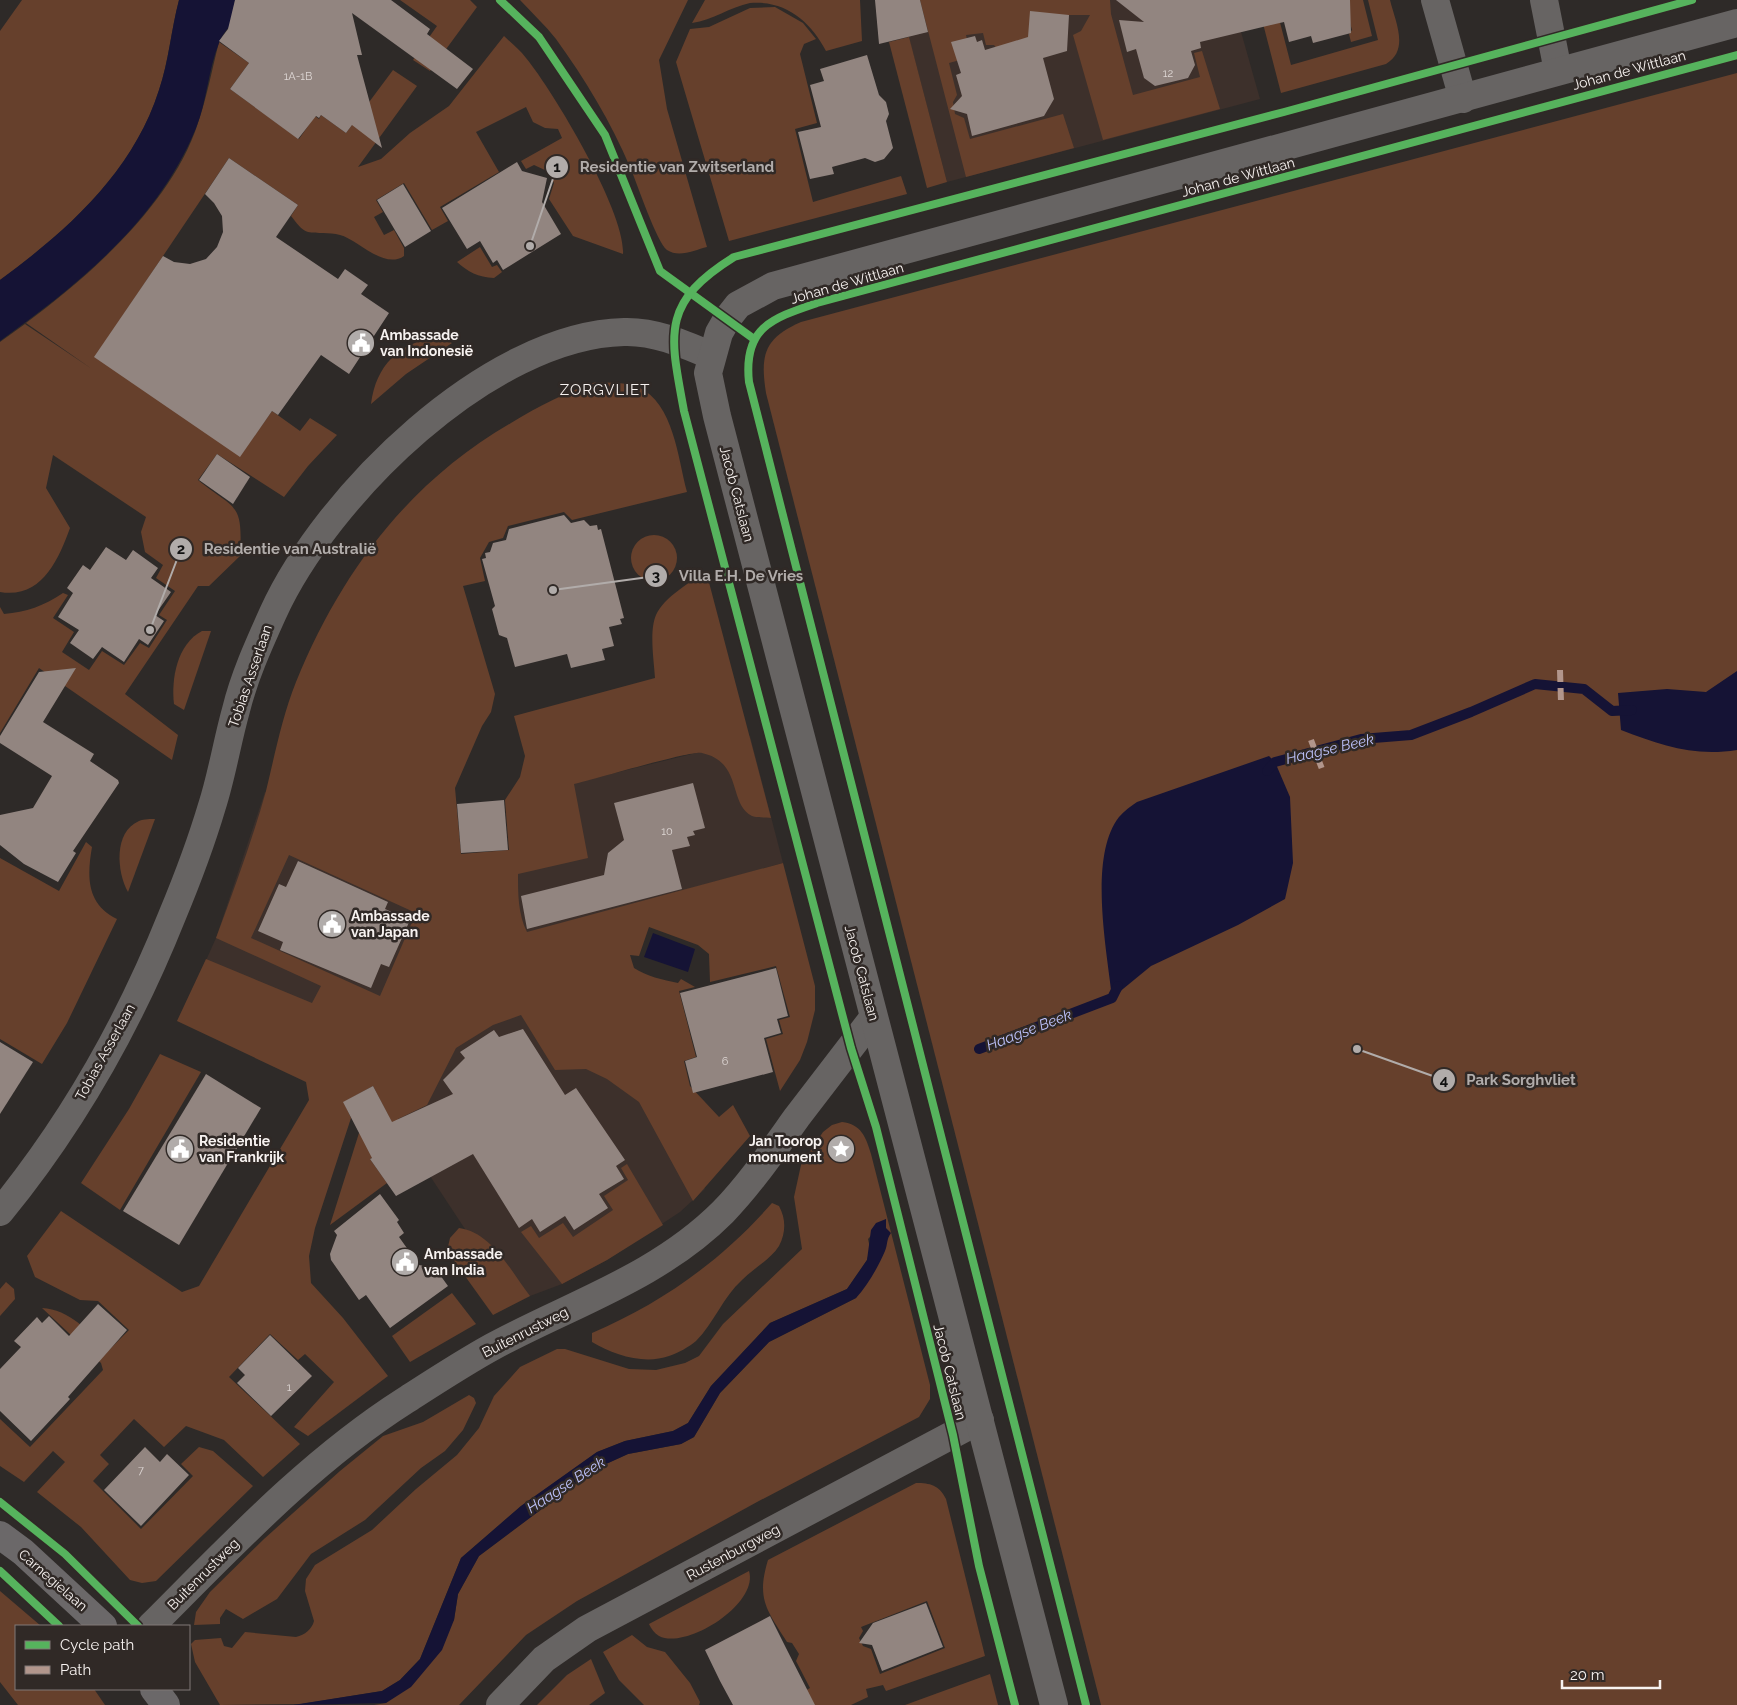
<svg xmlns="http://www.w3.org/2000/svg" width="1737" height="1705" viewBox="0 0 1737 1705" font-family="Raleway,sans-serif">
	<rect width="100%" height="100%" fill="#2e2a28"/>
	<g fill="#3d302b">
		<path d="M899 0 1069 15 1072 0H1232L1260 99 947 182Z"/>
		<path d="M750 736 783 863 579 919 705 1189 680 1212 607 1260 562 1284 530 1296 500 1311 465 1229 432 1179 397 1119 369 1049 199 976 216 938 265 792 461 854 509 850 505 800 700 752Z"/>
	</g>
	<g fill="#66402c" fill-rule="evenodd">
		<path d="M22 0H179C171 30 169 60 159 90 133 172 67 231 0 280V31Z"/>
		<path d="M400 0H470L477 7 430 71 413 60 437 26Z"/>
		<path d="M520 0H688L659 60 667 109 707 247C695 250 679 258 667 250 657 243 637 183 630 167 611 122 585 79 556 39 545 25 532 13 520 0Z"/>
		<path d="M705 0H860L862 41 826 51C811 22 786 0 750 3 730 7 713 20 692 23Z"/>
		<path d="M920 0H1110L1111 14 1133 95 1200 77 1194 53 1202 51 1220 109 1103 140 1073 35 1081 31 1090 15H1069L1042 40 998 50 994 45H986L983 33 966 35 971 57 949 63 957 95 953 102 955 114 964 118 970 139 1063 114 1074 148 966 177Z"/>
		<path d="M1350 0H1363L1372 36 1351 42 1349 34 1352 30 1346 8 1350 7Z"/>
		<path d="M1368 0H1390C1395 21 1410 50 1386 64L1281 93 1260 12 1276 7 1291 65 1378 40Z"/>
		<path d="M775 7 803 23 816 39 804 44 800 54 817 123 795 129 813 202 901 176 907 194 729 241 676 62 690 29 709 27 750 8Z"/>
		<path d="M504 36C511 43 520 50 526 58 554 92 626 213 623 254L573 236 549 199 554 183 547 171 534 165 526 169 521 161 562 138 558 129 545 128 533 122 526 107 476 132 499 172 440 207 448 221 432 230 404 183 376 200 383 212 374 217 384 235 394 230 404 248V256C384 270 357 239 340 235 329 232 317 234 308 232 301 230 296 222 291 216L298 205 229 158 95 357 240 456 272 411 300 431 310 418 337 435 308 466 284 497 217 454 198 480C236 511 243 501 240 556L209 586H198L125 694 178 735 172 760 39 668 0 733V607L4 614C26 612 44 606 63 593L68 595 53 618 74 632 62 652 89 670 102 651 124 665 140 643 149 648 167 620 159 615 175 591 156 578 163 565 145 552 141 532 146 517 53 455 46 488 70 528C58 561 41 599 0 592V342L25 324 92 369 26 323C91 275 173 202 198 123 207 97 212 69 219 42L249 63 230 89 299 139 315 116 319 119 321 115 346 133 393 70 417 86 358 167 381 159 410 133 449 106Z"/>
		<path d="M909 37 947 182 927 188 889 42Z"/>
		<path d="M1737 73V1705H1101L766 393C760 355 764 338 801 322Z"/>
		<path d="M480 247 492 267 497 265 502 272 494 278C478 277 468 272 457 262Z"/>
		<path d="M437 337 452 343 406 374 371 404C376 365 399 343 437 337Z"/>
		<path d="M596 382C609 383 626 382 638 387 674 403 678 459 687 492L572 520 564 512 508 526 503 538 489 542 480 558 485 581 463 586 495 694 491 712 482 726 455 788 461 854 509 850 505 800 520 777 525 756 514 716 655 678C654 661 649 631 656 615 664 597 691 582 706 571L771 818C766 817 757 818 752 816 728 804 743 762 702 753 692 750 592 780 574 784L588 858 518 874C518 894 518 914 527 932L783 863 815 986V1010L807 1042 800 1060 780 1091 766 1039 783 1034 779 1020 790 1017 776 966 710 982 709 954 698 945 649 927 639 956 630 955 634 968C646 976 663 980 678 983L681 979 695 987 679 991 696 1057 684 1061 690 1086 719 1117 733 1105 750 1136 693 1201 639 1102 607 1079 586 1069 555 1070 521 1015 493 1025 456 1048 427 1105 398 1119 406 1135 370 1159 387 1183 330 1225 359 1133 389 1117 373 1086 344 1102 351 1118 315 1228 309 1256 311 1283 343 1318 388 1376 308 1436 294 1427 334 1382 305 1354 298 1360 270 1334 229 1377 300 1444 263 1477 224 1440 186 1426 164 1447 134 1419 100 1455 109 1464 93 1481 141 1529 193 1476 181 1464 199 1447 213 1451 253 1486 156 1581 142 1583 130 1580 81 1527 37 1492 65 1462 53 1451 24 1482 0 1466V1419L30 1447 103 1370 101 1363 42 1308C69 1309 90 1333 109 1350L129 1330 98 1301 80 1300 35 1277 27 1256 61 1211 182 1292 199 1286 309 1100 306 1082 177 1021 206 959 312 1003 321 986 216 938C234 889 252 841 266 791 275 754 282 717 296 682 341 572 408 483 511 423 539 406 566 392 596 382ZM289 855 416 913 380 996 251 938Z"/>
		<circle cx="654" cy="558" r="23"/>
		<path d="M202 631H211L184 710 174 704C171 679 177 644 202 631Z"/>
		<path d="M155 819 128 892C117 873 113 832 139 821 144 819 151 819 155 819Z"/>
		<path d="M86 842 92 847C87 876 86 904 117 919L67 1023 42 1064 0 1039V858L59 891Z"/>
		<path d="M160 1054 201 1072 120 1210 81 1183 129 1109Z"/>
		<path d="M842 1122C861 1124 866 1137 871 1154L930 1385V1399L919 1417 757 1502 577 1601 526 1635 459 1705H374L386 1703 454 1620 458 1594 479 1556 595 1469 628 1454 681 1444 694 1437 720 1393 769 1342 856 1298 886 1244V1219L868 1239 870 1248 867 1260 847 1289 770 1323 711 1386 688 1423 673 1431 625 1441 597 1452 521 1506 461 1558 420 1659 400 1680 382 1691 301 1704 220 1705 195 1662 191 1644 195 1640 221 1638 224 1646 232 1648 245 1632 296 1637C305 1635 312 1629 314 1621L305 1591 306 1579 315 1565 372 1530 416 1489 457 1455 479 1428 494 1396 520 1367 557 1349H565L629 1369 656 1370 685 1363 699 1356 723 1324 802 1249 794 1197 801 1165 823 1132 832 1125Z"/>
		<path d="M627 1164 663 1225 607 1260 562 1284 521 1232 531 1226 539 1238 563 1223 573 1237 613 1210 604 1196 628 1180 621 1168Z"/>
		<path d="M772 1203 779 1206C786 1219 786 1232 779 1246 770 1260 754 1268 742 1280 723 1297 714 1323 696 1341 689 1347 678 1353 669 1356 644 1365 614 1355 592 1342V1333C662 1303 721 1261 772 1203Z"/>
		<path d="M459 1228C492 1232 512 1273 530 1296L493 1315 447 1251 450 1238Z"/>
		<path d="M6 1282 14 1289 15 1299 0 1316V1289Z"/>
		<path d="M452 1293 476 1324 410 1362 392 1336Z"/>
		<path d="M469 1395 474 1398 476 1403 463 1430 445 1451 421 1468 365 1520 311 1554 277 1599 243 1619 226 1609 220 1618V1624L194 1625 196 1612 210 1592 264 1539 340 1471 383 1436 423 1422Z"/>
		<path d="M916 1483C930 1483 939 1485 946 1499L985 1656 886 1691 883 1685 866 1689 868 1697 851 1705H786L785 1702 810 1688 796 1661 799 1654 792 1643 787 1642C767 1610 756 1599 768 1560ZM927 1601 945 1648 880 1674 871 1649 863 1646 859 1638 863 1631 861 1627Z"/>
		<path d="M749 1571C759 1604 686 1650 659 1636 654 1633 651 1628 649 1624Z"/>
		<path d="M0 1591 41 1626H16V1689H94L105 1705H18L0 1682Z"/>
		<path d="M632 1635 647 1647 665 1652 690 1683 700 1702 699 1705H644L619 1680 603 1652Z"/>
		<path d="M591 1659 605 1693 589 1705H537L567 1675Z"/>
		<path d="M990 1674 998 1705H905Z"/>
	</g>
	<g fill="#151335">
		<path d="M179 0H235L232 15 236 18C230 26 222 34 219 43 208 70 207 101 196 128 158 221 79 284 0 341V280C67 231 133 172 159 90 169 61 171 30 179 0Z"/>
		<path d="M1737 671V750C1693 757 1661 745 1621 730L1618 693 1667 689 1706 692Z"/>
		<path d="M1269 756 1275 762 1290 797 1293 863 1285 899 1238 925 1151 966 1112 998C1107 950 1088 857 1119 817 1124 811 1131 806 1137 802Z"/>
		<path d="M653 933 695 949 688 972 644 957Z"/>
		<path d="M886 1219V1228L891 1233C886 1240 888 1244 885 1251 878 1267 868 1285 856 1298L769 1342 720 1393 694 1437 681 1444 628 1454 595 1469 479 1556 458 1594 454 1620 442 1650 411 1687 386 1703 293 1705 382 1691 400 1680 420 1659 461 1558 521 1506 597 1452 625 1441 673 1431 688 1423 711 1386 770 1323 847 1289 867 1260 871 1230 876 1223Z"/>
	</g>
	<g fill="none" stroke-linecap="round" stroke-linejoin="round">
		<g stroke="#151335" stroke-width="10">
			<path d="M1267 771 1275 762 1361 739 1411 735 1471 712 1535 684 1584 689 1612 711 1632 710"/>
			<path d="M979 1049 1112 998 1118 986"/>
		</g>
	</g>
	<g fill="#928580">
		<path d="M235 0H391L430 29 427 34 473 69 457 89 352 13 362 55H357L382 148 352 125 346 133 321 115 319 118 316 116 298 139 230 89 249 63 219 41 228 29Z"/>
		<path d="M875 0H920L928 32 879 44Z"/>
		<path d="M1116 0H1350L1351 33 1313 43 1311 36 1289 42 1284 22 1200 42 1201 48 1191 51 1195 65 1188 78 1155 86 1144 78 1136 49 1127 52 1119 20 1144 22Z"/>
		<path d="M1030 11 1069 15 1067 51 1043 58 1054 99 1044 116 972 136 967 114 950 109 962 96 956 75 961 73 951 42 975 36 977 42 982 40 985 50 1028 37Z"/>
		<path d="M867 55 879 95 886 102 889 114 886 121 893 148 884 159 875 162 865 158 832 167 834 174 810 179 798 132 821 127 810 85 824 81 820 69Z"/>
		<path d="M229 158 298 205 276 237 338 279 345 269 368 285 361 294 389 313 349 374 321 355 278 415 272 411 240 457 94 357 163 256 174 262 190 264 206 259 217 247 223 232 222 216 214 203 205 194Z"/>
		<path d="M517 162 522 171 547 178 542 202 561 234 503 270 497 260 493 263 480 241 467 249 442 208Z"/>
		<path d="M403 184 431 231 405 247 377 200Z"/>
		<path d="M217 454 250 477 233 504 199 480Z"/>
		<path d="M564 515 571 523 584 520 590 526 597 525 598 530 601 529 624 618 620 619 622 624 609 627 614 646 602 649 605 660 571 668 567 654 515 667 507 638 499 635 492 609 495 606 482 559 486 558 485 553 490 552 493 543 506 540 509 529Z"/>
		<path d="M106 547 126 560 133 550 158 568 151 578 171 592 155 615 164 621 148 645 139 639 124 662 102 647 93 659 70 643 79 630 58 617 73 593 67 588 83 565 90 570Z"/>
		<path d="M76 668 43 722 94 754 90 761 118 780 119 783 73 851 76 853 58 882 24 864 0 845V815L33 808 52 776 0 743V736L39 672Z"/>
		<path d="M693 783 705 828 693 831 695 835 687 837 690 846 672 850 682 889 527 929 521 896 604 875 608 853 624 840 614 803Z"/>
		<path d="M504 800 508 850 461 853 457 804Z"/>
		<path d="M298 861 388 902 385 909 410 920 389 967 381 964 371 988 280 950 283 942 258 931 279 884 286 887Z"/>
		<path d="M776 968 788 1016 777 1019 781 1033 764 1038 773 1072 693 1093 685 1061 697 1057 680 993Z"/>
		<path d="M523 1029 565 1095 576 1088 625 1160 616 1166 624 1179 599 1194 608 1208 574 1230 565 1216 540 1232 532 1219 519 1228 473 1154 396 1196 370 1159 372 1158 343 1102 373 1086 392 1122 453 1094 443 1080 465 1058 460 1052 494 1030 499 1037Z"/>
		<path d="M0 1042 33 1062 0 1114Z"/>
		<path d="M206 1074 261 1108 179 1245 123 1211Z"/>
		<path d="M380 1194 399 1220 397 1222 404 1233 399 1237 419 1265 435 1268 448 1286 390 1328 366 1295 359 1300 331 1260 330 1254 337 1235 334 1231Z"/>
		<path d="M98 1304 127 1330 68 1397 70 1399 31 1441 0 1411V1369L21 1347 14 1341 37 1317 42 1323 49 1316 69 1336Z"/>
		<path d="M270 1335 312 1376 271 1416 237 1383 245 1375 238 1368Z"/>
		<path d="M145 1447 160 1462 167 1454 189 1475 141 1526 104 1490Z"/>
		<path d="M926 1603 943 1647 882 1671 872 1645 859 1643 873 1623Z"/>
		<path d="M770 1616 786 1648 815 1705H733L720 1681 705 1650Z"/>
	</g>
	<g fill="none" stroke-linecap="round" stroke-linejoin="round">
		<g stroke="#676463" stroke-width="28">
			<path d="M1435 0 1463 99"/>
			<path d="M1544 0 1558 71"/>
			<path d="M0 1212C72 1124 130 1021 172 916 187 880 201 843 212 806 222 775 227 742 236 710 244 677 259 644 273 613 326 496 489 335 624 332 655 331 684 344 712 356"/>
			<path d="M151 1626C231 1546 310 1461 406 1400 434 1382 463 1363 492 1347 571 1304 657 1278 723 1212 751 1183 774 1149 797 1117 822 1084 848 1051 873 1018"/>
			<path d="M500 1705 544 1659 587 1629 980 1420"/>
			<path d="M1054 1705 717 416 708 373 719 333 727 319 738 305 773 286 1737 23"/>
		</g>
		<g stroke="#6b6869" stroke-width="28">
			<path d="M0 1535 23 1552 103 1626"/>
			<path d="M154 1689 166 1705"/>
		</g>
		<g stroke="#b2968c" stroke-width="6" stroke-dasharray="12 6" stroke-linecap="butt">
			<path d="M1560 670 1561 702 1563 703"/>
			<path d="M1311 740 1322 769"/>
		</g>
		<defs>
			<g id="cycleway">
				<path d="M500 0 539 37 605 135 660 271 754 339"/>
				<path d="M0 1502 65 1554 138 1626"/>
				<path d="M0 1571 59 1626"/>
				<path d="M1015 1705 979 1566 953 1435 876 1127 851 1048 684 411C670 335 660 303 734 257L1284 112 1692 0"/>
				<path d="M1086 1705 749 382C743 327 773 318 817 303L1737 55"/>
			</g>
		</defs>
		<use href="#cycleway" stroke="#302926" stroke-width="11"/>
		<use href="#cycleway" stroke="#56b35d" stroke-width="8"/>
	</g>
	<defs>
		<symbol id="civic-disc" viewBox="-11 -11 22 22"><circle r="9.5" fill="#b1acaa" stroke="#302926"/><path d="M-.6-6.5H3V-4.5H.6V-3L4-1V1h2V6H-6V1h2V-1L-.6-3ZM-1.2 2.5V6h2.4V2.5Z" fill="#fff"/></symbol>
		<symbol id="sight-disc" viewBox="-11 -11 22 22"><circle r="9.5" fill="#b1acaa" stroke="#302926"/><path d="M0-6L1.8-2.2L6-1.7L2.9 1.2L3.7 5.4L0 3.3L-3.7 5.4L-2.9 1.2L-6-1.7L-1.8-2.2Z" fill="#fff"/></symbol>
	</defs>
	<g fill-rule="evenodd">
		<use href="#civic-disc" x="345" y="327" width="32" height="32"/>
		<use href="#civic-disc" x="316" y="908" width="32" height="32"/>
		<use href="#civic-disc" x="164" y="1133" width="32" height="32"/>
		<use href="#sight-disc" x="825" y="1133" width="32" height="32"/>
		<use href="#civic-disc" x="389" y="1246" width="32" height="32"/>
	</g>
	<g text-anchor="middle" stroke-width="5" stroke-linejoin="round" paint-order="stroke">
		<g font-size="11" fill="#ded7d4">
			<text x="1168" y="77">12</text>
			<text x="298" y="80">1A-1B</text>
			<text x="667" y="835">10</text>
			<text x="725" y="1065">6</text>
			<text x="289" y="1391">1</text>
			<text x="141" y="1474">7</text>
		</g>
		<g font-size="14" fill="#f7f2f0" stroke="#302926">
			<text transform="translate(1629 70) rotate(-15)" y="5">Johan de Wittlaan</text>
			<text transform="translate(1238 177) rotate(-15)" y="5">Johan de Wittlaan</text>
			<text transform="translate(847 283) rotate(-16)" y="5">Johan de Wittlaan</text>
			<text transform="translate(737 494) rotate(75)" y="5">Jacob Catslaan</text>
			<text transform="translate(250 676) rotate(-71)" y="5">Tobias Asserlaan</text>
			<text transform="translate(862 973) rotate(75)" y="5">Jacob Catslaan</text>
			<text transform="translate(105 1052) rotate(-61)" y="5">Tobias Asserlaan</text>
			<text transform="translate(525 1332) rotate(-27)" y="5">Buitenrustweg</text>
			<text transform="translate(950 1372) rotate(76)" y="5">Jacob Catslaan</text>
			<text transform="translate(733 1552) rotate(-28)" y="5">Rustenburgweg</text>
			<text transform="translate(203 1574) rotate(-45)" y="5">Buitenrustweg</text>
			<text transform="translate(53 1580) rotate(41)" y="5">Carnegielaan</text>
		</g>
		<g font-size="14" font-weight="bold" fill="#f7f2f0" stroke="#302926" text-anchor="start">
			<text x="380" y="340">Ambassade<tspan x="380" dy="16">van Indonesië</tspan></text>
			<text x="351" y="921">Ambassade<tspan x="351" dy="16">van Japan</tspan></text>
			<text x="199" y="1146">Residentie<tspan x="199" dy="16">van Frankrijk</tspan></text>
			<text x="822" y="1146" text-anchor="end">Jan Toorop<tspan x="822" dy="16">monument</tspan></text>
			<text x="424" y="1259">Ambassade<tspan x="424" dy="16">van India</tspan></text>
		</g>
		<g font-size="15" letter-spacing="1" fill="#f7f2f0" stroke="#302926">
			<text x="605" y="395">ZORGVLIET</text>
		</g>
		<g font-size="15" font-style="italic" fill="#bdc2fb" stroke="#302926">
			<text transform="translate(1330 749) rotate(-13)" y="5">Haagse Beek</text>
			<text transform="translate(1029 1030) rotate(-21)" y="5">Haagse Beek</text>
			<text transform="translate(566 1485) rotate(-33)" y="5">Haagse Beek</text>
		</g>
	</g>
	<path fill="none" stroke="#b1acaa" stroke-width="2" d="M530 246L557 167M150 630L181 549M553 590L656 576M1357 1049L1444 1080"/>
	<g fill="#b1acaa" stroke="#302926" stroke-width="2">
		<circle cx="530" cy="246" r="5"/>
		<circle cx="150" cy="630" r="5"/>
		<circle cx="553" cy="590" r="5"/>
		<circle cx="1357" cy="1049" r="5"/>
		<circle cx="557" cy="167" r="12"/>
		<circle cx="181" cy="549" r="12"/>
		<circle cx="656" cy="576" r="12"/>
		<circle cx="1444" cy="1080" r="12"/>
	</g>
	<g font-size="15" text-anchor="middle" font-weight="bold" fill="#111">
		<text x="557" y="172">1</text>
		<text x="181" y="554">2</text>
		<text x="656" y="581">3</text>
		<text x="1444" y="1085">4</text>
	</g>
	<g font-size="15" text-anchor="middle" font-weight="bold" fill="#b1acaa" stroke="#302926" stroke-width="5" stroke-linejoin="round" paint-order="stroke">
		<text x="677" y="172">Residentie van Zwitserland</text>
		<text x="290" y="554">Residentie van Australië</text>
		<text x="741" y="581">Villa E.H. De Vries</text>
		<text x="1521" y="1085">Park Sorghvliet</text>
	</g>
	<rect x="15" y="1625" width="175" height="65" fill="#302926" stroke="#807977"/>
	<rect x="25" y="1641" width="25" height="8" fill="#56b35d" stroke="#807977"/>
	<text x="60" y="1650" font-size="15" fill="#f7f2f0">Cycle path</text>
	<rect x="25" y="1666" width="25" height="8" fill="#b2968c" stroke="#807977"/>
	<text x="60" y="1675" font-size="15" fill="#f7f2f0">Path</text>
	<path d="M1562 1680v8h98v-8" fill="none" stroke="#f7f2f0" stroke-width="2.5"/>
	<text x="1570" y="1680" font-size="15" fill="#f7f2f0" stroke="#302926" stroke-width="4" paint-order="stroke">20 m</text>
</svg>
